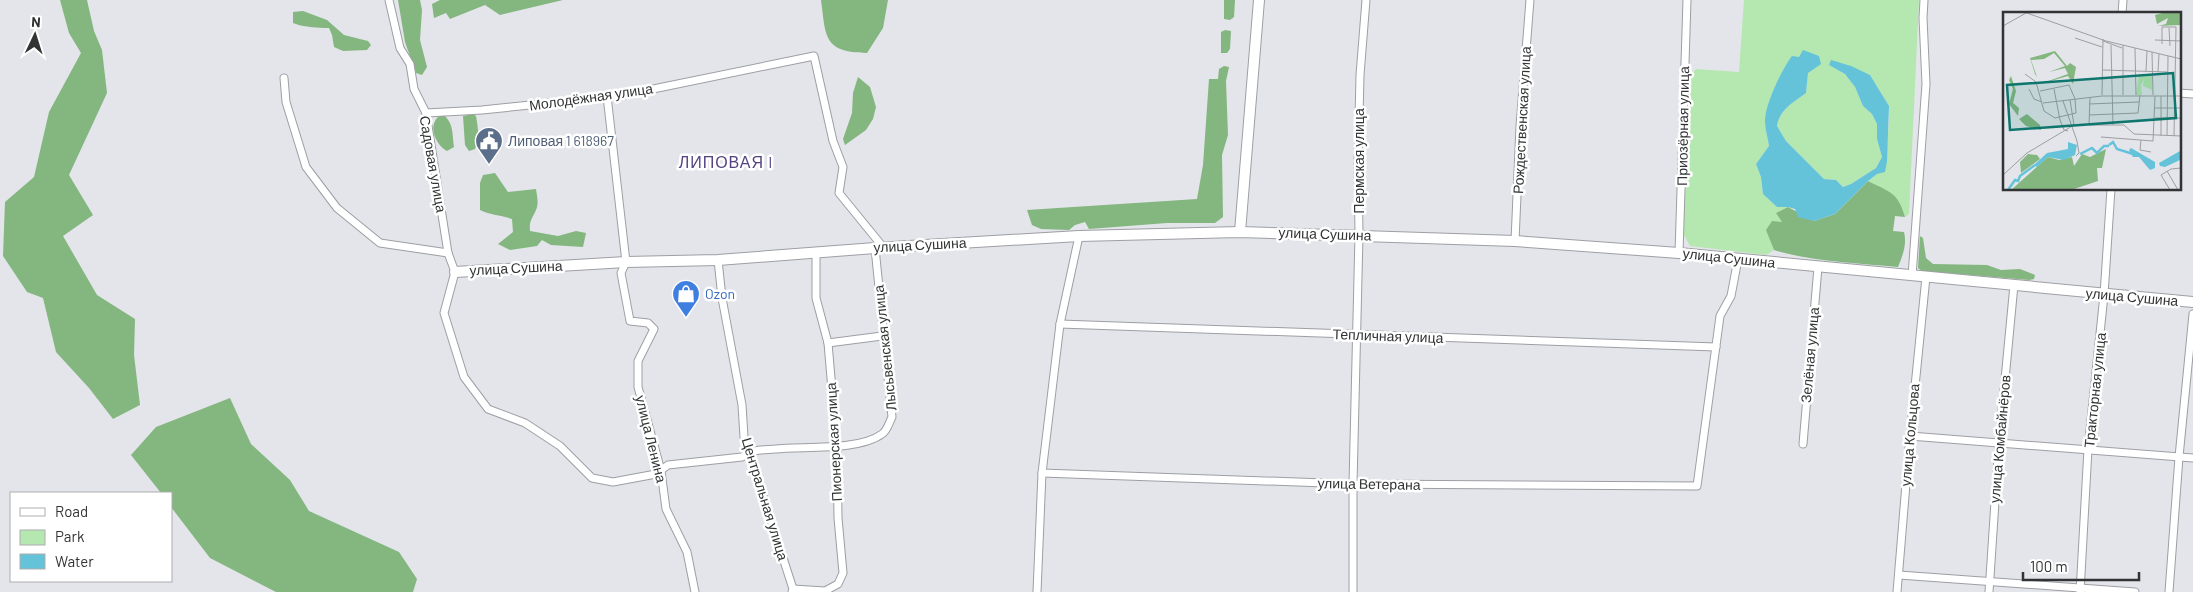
<svg xmlns="http://www.w3.org/2000/svg" width="2193" height="592" viewBox="0 0 2193 592" font-family="Barlow,sans-serif">
	<rect width="100%" height="100%" fill="#e3e5ea"/>
	<path fill="#b5e7b0" d="M1744 0H1919L1909 214 1905 217C1898 192 1890 192 1868 181L1877 174 1887 146 1889 121V106L1870 75 1829 65 1845 74 1855 87 1863 106 1872 114 1877 124V139L1882 157 1876 168 1851 184 1843 187 1836 180 1824 179 1786 141 1777 126C1779 110 1794 102 1806 93L1808 73 1799 57H1792C1782 69 1764 107 1765 122 1765 130 1768 138 1769 146L1756 164 1761 177 1763 194 1777 207H1788L1776 213 1782 222 1766 229 1774 250 1766 255 1690 246 1683 233 1687 161 1685 130 1691 75 1696 69 1739 72Z"/>
	<g fill="#84b67f">
		<path d="M60 0H87L94 31 102 50 107 93 69 175 93 215 63 236 97 295 135 319 134 355 140 405 113 419 89 388 56 352 43 298 27 292 3 256 5 202 34 177 49 112 81 53 69 33Z"/>
		<path d="M398 0H420L422 10 420 40 427 67 422 75 416 73 405 42Z"/>
		<path d="M440 0H563L500 15 485 5 450 19 446 13 434 18 432 4Z"/>
		<path d="M821 0H888L883 28 867 53C823 52 826 37 821 0Z"/>
		<path d="M1224 0H1235L1234 17 1230 20 1224 19Z"/>
		<path d="M303 11 327 20 344 35 368 41 371 45 367 50 343 51 334 47 332 35 329 28C319 28 301 27 293 23V12Z"/>
		<path d="M1225 30 1231 31 1230 49 1227 53H1221V32Z"/>
		<path d="M1224 66 1229 67 1226 81 1228 135 1222 155 1223 217 1215 223H1167L1089 229 1085 222 1075 225 1069 230 1041 229 1032 225 1027 210 1197 199 1203 165 1209 79H1218L1219 69Z"/>
		<path d="M858 77 870 87 876 107 873 119 866 130 845 145 843 139 852 113 853 93Z"/>
		<path d="M473 114 476 116C478 128 480 138 475 149L469 151 465 145 463 116Z"/>
		<path d="M439 116H445C454 125 452 135 454 147L447 151C436 145 427 126 439 116Z"/>
		<path d="M495 173 508 192 536 189C537 196 539 204 536 210 532 219 529 221 530 231L558 236 576 231 586 233 583 247 551 245 542 240 537 246 510 250 498 244 513 232 512 219C502 215 489 215 480 210V183L483 175Z"/>
		<path d="M1868 181C1890 192 1898 192 1905 217L1895 216 1893 231 1904 232C1907 244 1903 255 1898 267 1858 263 1813 262 1774 250L1766 230 1772 221 1782 222 1776 213 1788 207 1814 221 1835 214Z"/>
		<path d="M1920 236 1923 238 1926 258 1933 264 1987 265 2001 270 2020 269 2035 275 2034 279 2029 280 1922 271 1918 268Z"/>
		<path d="M230 398 251 444 290 480 309 511 399 552 417 579 413 592H276L210 558 171 507V493H161L131 455 156 427Z"/>
	</g>
	<path fill="#64c3d9" d="M1803 50 1819 56 1821 64 1808 73 1806 93C1794 102 1779 110 1777 126L1786 141 1824 179 1836 180 1843 187 1851 184 1876 168 1882 157 1877 139V124L1872 114 1863 106 1855 87 1845 74 1829 65 1831 60 1851 66 1870 75 1889 106 1887 161 1885 172 1877 174 1868 181 1835 214 1814 221 1798 217 1795 209 1788 207H1777L1763 194 1761 177 1756 164 1769 146C1768 138 1765 130 1765 122 1764 106 1782 69 1792 56L1799 57Z"/>
	<g fill="none" stroke-linecap="round" stroke-linejoin="round">
		<defs>
			<g id="street">
				<path d="M389 0 400 48 410 64 414 89 426 113 448 253 455 272 444 313 464 377 488 409 525 423 560 446 592 478 613 482 656 474 668 465 742 457C752 449 762 450 775 449 804 446 859 451 882 434 887 431 889 423 892 417L875 248"/>
				<path d="M2122 14 2123 0"/>
				<path d="M284 78 286 102 306 167 337 208 380 243 448 253"/>
				<path d="M2179 93 2193 94"/>
				<path d="M607 96 626 262 621 273 630 321 648 323 654 329 638 361V387L661 471 666 509 687 552 695 592"/>
				<path d="M426 113 482 110 619 96 814 56 833 141 843 167 839 193 883 247"/>
				<path d="M1515 241 1520 126 1530 0"/>
				<path d="M1679 253 1687 0"/>
				<path d="M718 260 722 298 742 405 744 437 794 592"/>
				<path d="M1912 276 1926 84 1923 18 1924 0"/>
				<path d="M1060 324 1716 347"/>
				<path d="M828 343 882 336"/>
				<path d="M1910 436 2193 458"/>
				<path d="M1803 444 1818 267"/>
				<path d="M1042 473 1353 484 1697 486 1720 316 1731 296 1738 259"/>
				<path d="M1899 575 2135 592"/>
				<path d="M792 592 793 589 825 591 838 584 843 573 838 518 837 448 828 343 816 298V253"/>
				<path d="M1037 592 1042 473 1060 324 1079 236"/>
				<path d="M1353 592V484L1359 235 1358 163 1360 75 1366 0"/>
				<path d="M1897 592 1910 436 1926 277"/>
				<path d="M1989 592 1999 442 2014 285"/>
				<path d="M2080 592 2088 449 2104 295 2111 189"/>
				<path d="M2169 592 2179 457 2193 314"/>
			</g>
			<g id="secondary">
				<path d="M1240 232 1259 0"/>
				<path d="M455 272 626 262 718 260 875 248 1079 236 1240 232 1515 241 1679 253 2193 302"/>
			</g>
		</defs>
		<use href="#street" stroke="#9d9fa4" stroke-width="9"/>
		<use href="#secondary" stroke="#9d9fa4" stroke-width="12"/>
		<use href="#street" stroke="#fff" stroke-width="7"/>
		<use href="#secondary" stroke="#fff" stroke-width="10"/>
	</g>
	<defs>
		<symbol id="civic-pin" viewBox="-11 -11 22 30"><path d="M0 17L-7.5 6A9.5 9.5 0 1 1 7.5 6Z" fill="#5c6f8a" stroke="#fff"/><path d="M-.6-6.5H3V-4.5H.6V-3L4-1V1h2V6H-6V1h2V-1L-.6-3ZM-1.2 2.5V6h2.4V2.5Z" fill="#fff"/></symbol>
		<symbol id="shop-pin" viewBox="-11 -11 22 30"><path d="M0 17L-7.5 6A9.5 9.5 0 1 1 7.5 6Z" fill="#3f7fe0" stroke="#fff"/><path d="M-5-2.5h2.3a2.7 3.5 0 0 1 5.4 0H5L5.5 6h-11ZM-1.5-2.5h3a1.5 2.3 0 0 0-3 0Z" fill="#fff"/></symbol>
	</defs>
	<g fill-rule="evenodd">
		<use href="#civic-pin" x="473" y="125" width="32" height="43"/>
		<use href="#shop-pin" x="670" y="278" width="32" height="43"/>
	</g>
	<g text-anchor="middle" stroke-width="5" stroke-linejoin="round" paint-order="stroke">
		<g font-size="14" fill="#323334" stroke="#fff">
			<text transform="translate(591 97) rotate(-8)" y="5">Молодёжная улица</text>
			<text transform="translate(1522 120) rotate(-87)" y="5">Рождественская улица</text>
			<text transform="translate(1683 126) rotate(-89)" y="5">Приозёрная улица</text>
			<text transform="translate(1359 161) rotate(-90)" y="5">Пермская улица</text>
			<text transform="translate(433 164) rotate(80)" y="5">Садовая улица</text>
			<text transform="translate(1325 234) rotate(2)" y="5">улица Сушина</text>
			<text transform="translate(920 245) rotate(-3)" y="5">улица Сушина</text>
			<text transform="translate(1729 258) rotate(6)" y="5">улица Сушина</text>
			<text transform="translate(516 268) rotate(-3)" y="5">улица Сушина</text>
			<text transform="translate(2132 297) rotate(5)" y="5">улица Сушина</text>
			<text transform="translate(1388 336) rotate(2)" y="5">Тепличная улица</text>
			<text transform="translate(885 348) rotate(-96)" y="5">Лысьвенская улица</text>
			<text transform="translate(1810 355) rotate(-85)" y="5">Зелёная улица</text>
			<text transform="translate(2095 390) rotate(-84)" y="5">Тракторная улица</text>
			<text transform="translate(1910 435) rotate(-85)" y="5">улица Кольцова</text>
			<text transform="translate(651 439) rotate(76)" y="5">улица Ленина</text>
			<text transform="translate(2000 439) rotate(-85)" y="5">улица Комбайнёров</text>
			<text transform="translate(834 442) rotate(-93)" y="5">Пионерская улица</text>
			<text transform="translate(1369 484) rotate(1)" y="5">улица Ветерана</text>
			<text transform="translate(765 499) rotate(73)" y="5">Центральная улица</text>
		</g>
		<g font-size="14" fill="#4e5e75" stroke="#fff" text-anchor="start">
			<text x="508" y="146">Липовая 1 618967</text>
		</g>
		<g font-size="14" fill="#366cbe" stroke="#fff" text-anchor="start">
			<text x="705" y="299">Ozon</text>
		</g>
		<g font-size="16" letter-spacing="1" fill="#554381" stroke="#fff">
			<text x="726" y="168">ЛИПОВАЯ I</text>
		</g>
	</g>
	<g transform="translate(2003 12)">
		<rect width="178" height="178" fill="#e3e5ea"/>
		<path d="M136 62 149 63V78L140 74 141 67 138 73 139 83H133Z" fill="#b5e7b0"/>
		<path d="M163 0H177V13L155 14 163 12 165 6 154 12 152 3ZM52 39 64 54 67 51 73 55 70 72 65 64 37 72 65 62 62 56 46 60 62 54 51 41 41 47 28 48 34 65 32 62 27 46ZM8 64 13 79 10 91 16 96 15 104 6 92 10 77 6 68ZM24 102 37 113 38 118 23 114 16 107ZM103 137 99 156H94L95 169 71 177 8 178 45 145 56 148 69 145 71 154 79 142 87 145ZM25 142 34 143 37 147 18 161 17 150Z" fill="#84b67f"/>
		<path d="M65 130 74 133 72 143 61 148 45 145 34 155 31 153 44 141 65 137ZM128 136 152 150V156L147 158 136 145H130L126 138ZM177 139V148L162 155 157 154 156 151Z" fill="#64c3d9"/>
		<path fill="none" stroke="#64c3d9" stroke-width="2.5" d="M106 133 110 130 114 137 130 142M77 142 89 136 94 141 101 134H106M5 178 12 168 15 169 17 164 32 153"/>
		<path fill="none" stroke="#9c9ea1" stroke-width="1" d="M21 0 103 29 178 47M0 14 23 1M166 16 167 34M72 26 99 35M152 28 178 29M100 29 119 36M159 32V15H173L171 124M108 33 110 113M120 33V83M132 36 133 83M149 40 150 83M100 58 165 60M143 59 144 39M155 60 156 42M22 62 33 70 41 99 52 106 73 101 72 87M26 77 31 87 39 90M51 77 57 108 61 118 65 119M37 79 66 73 72 87M99 83 100 27M87 85 86 113H121L131 122 178 124M60 89 74 129 76 141 73 144M40 91 99 84H178M86 92 136 90M152 96H178M86 103 135 101 137 83M152 106H178M158 124V84M164 124 165 44M98 125 150 129 152 84M138 128 137 138 148 140M164 159 175 178M0 163 24 141 71 113 67 88M167 178 158 163 168 157 178 156"/>
		<path fill="#0f766e" fill-opacity="0.15" stroke="#0f766e" stroke-width="2.5" d="M170 61 173 106 7 118 4 73Z"/>
		<rect width="178" height="178" fill="none" stroke="#323334" stroke-width="2.5"/>
	</g>
	<rect x="10" y="492" width="162" height="90" fill="#ffffff" stroke="#adadae"/>
	<rect x="20" y="508" width="25" height="8" fill="#ffffff" stroke="#adadae"/>
	<text x="55" y="517" font-size="15" fill="#323334">Road</text>
	<rect x="20" y="530" width="25" height="15" fill="#b5e7b0" stroke="#adadae"/>
	<text x="55" y="542" font-size="15" fill="#323334">Park</text>
	<rect x="20" y="554" width="25" height="15" fill="#64c3d9" stroke="#adadae"/>
	<text x="55" y="567" font-size="15" fill="#323334">Water</text>
	<g transform="translate(35 35) rotate(4)" stroke="#ffffff" stroke-width="4" paint-order="stroke">
	<path d="M0-4L9 19L0 12L-9 19Z" fill="#323334"/>
	<text y="-8" font-size="14" font-weight="bold" text-anchor="middle" fill="#323334">N</text>
	</g>
	<path d="M2023 572v8h116v-8" fill="none" stroke="#323334" stroke-width="2.5"/>
	<text x="2030" y="572" font-size="15" fill="#323334" stroke="#ffffff" stroke-width="4" paint-order="stroke">100 m</text>
</svg>
